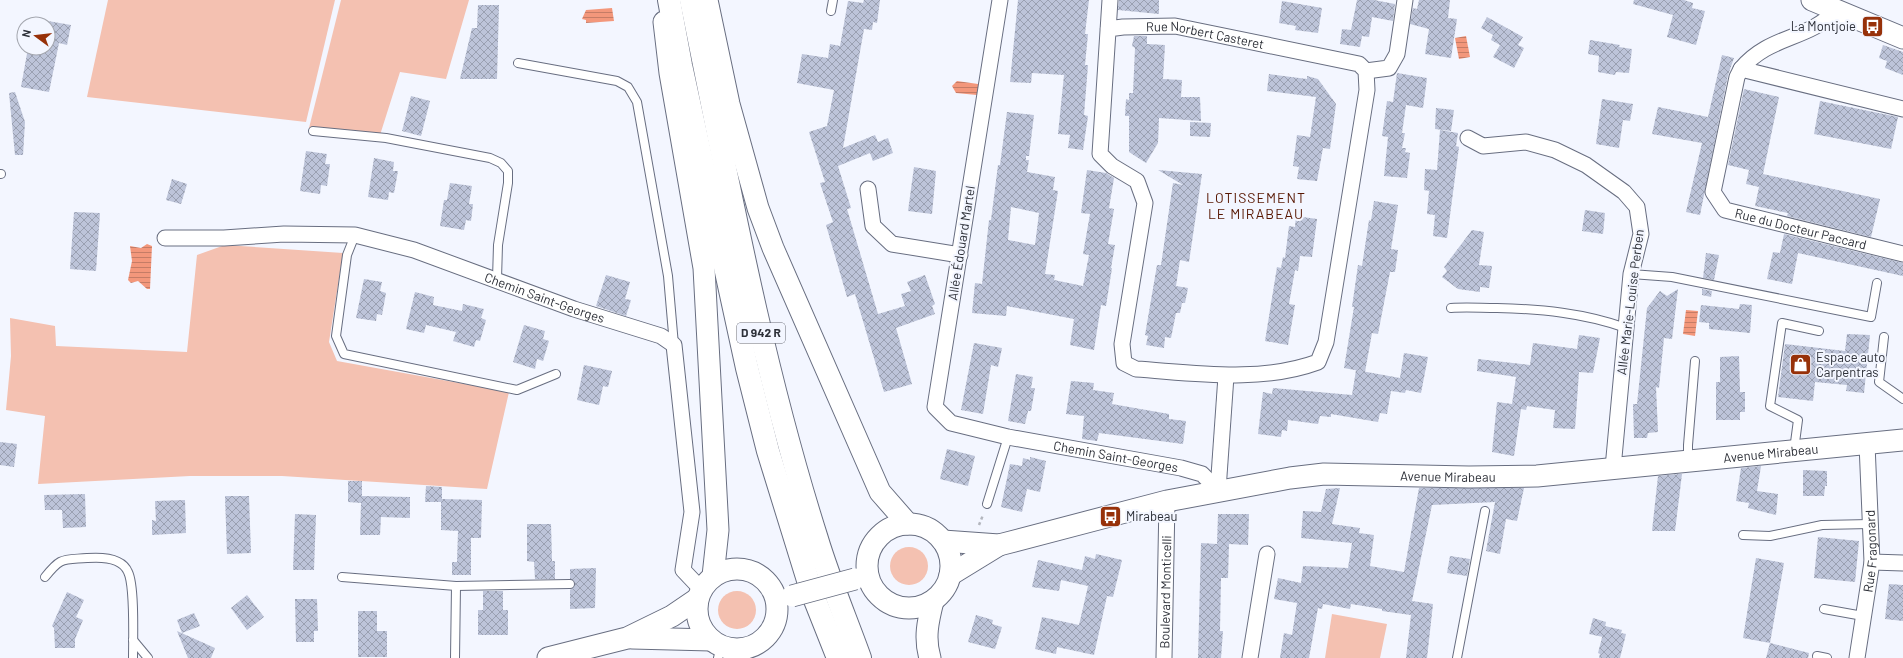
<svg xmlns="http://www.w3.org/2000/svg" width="1903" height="658" viewBox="0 0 1903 658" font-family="Barlow,sans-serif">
	<defs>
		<pattern id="water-rules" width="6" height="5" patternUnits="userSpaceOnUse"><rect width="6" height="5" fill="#f3977b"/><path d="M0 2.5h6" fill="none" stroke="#c57c66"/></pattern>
		<pattern id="building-cross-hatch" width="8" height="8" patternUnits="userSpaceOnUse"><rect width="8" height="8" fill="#bdc4d9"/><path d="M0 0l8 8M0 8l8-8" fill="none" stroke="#9aa0b1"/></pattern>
	</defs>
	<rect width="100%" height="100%" fill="#f3f6ff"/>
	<g fill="#f4c1b1">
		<path d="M108 0H335L306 122 87 97Z"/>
		<path d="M341 0H469L446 79 400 72 380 135 309 128Z"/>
		<path d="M225 245 343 253 329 342 337 361 509 392 487 489 282 476H190L38 484 45 416 6 410 11 356 10 318 55 326 56 346 187 352 197 255Z"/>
		<circle cx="909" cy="566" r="19"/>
		<circle cx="737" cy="610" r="19"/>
		<path d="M1332 614 1387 624 1380 658H1325Z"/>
	</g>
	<g fill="url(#water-rules)">
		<path d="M612 8 614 21 586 23V20L582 19 586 10Z"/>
		<path d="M1466 36 1470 57 1459 59 1455 38Z"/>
		<path d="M957 81 978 84 980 86 977 95 956 93 952 86Z"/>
		<path d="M147 244 152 246 150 289H147L138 281 131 283 128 280 132 261 130 246 141 248Z"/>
		<path d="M1686 310 1698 311 1695 336 1683 334Z"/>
	</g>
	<g fill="url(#building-cross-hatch)" fill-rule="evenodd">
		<path d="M864 0H880L877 23 873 22 872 30 864 29 843 148 875 135 878 142 888 138 893 153 873 161 870 153 838 166 851 208 847 209 878 314 905 306 901 294 911 291 907 282 925 275 935 304 932 306 935 314 896 328 912 384 884 392 855 294 847 297 826 225 833 222 820 183 825 182 809 132 827 126 834 90 797 83 802 54 828 58 830 44 840 46 848 1 863 3Z"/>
		<path d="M1018 0H1089L1085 34H1088L1085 65H1088L1084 115 1088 116 1083 150 1068 148 1070 135 1058 134 1064 75 1032 73 1031 83 1010 82Z"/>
		<path d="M1119 0H1159V14L1118 10Z"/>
		<path d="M1357 0H1374L1395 4 1393 21 1372 17 1369 37 1362 36 1360 47 1340 44 1342 29 1351 30Z"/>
		<path d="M1419 0H1450L1448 18 1457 19 1451 58 1425 54 1429 29 1410 24 1413 8 1417 9Z"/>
		<path d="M1634 0H1684L1693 3 1692 8 1705 11 1696 45 1667 37 1673 15 1633 4Z"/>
		<path d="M1282 1 1322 8 1318 33 1295 30 1296 26 1279 23Z"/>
		<path d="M478 5H499L497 79H460L472 28H477Z"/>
		<path d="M1487 17 1523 37 1518 45 1524 48 1514 68 1493 57 1500 45 1491 40 1493 35 1481 28Z"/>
		<path d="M48 21 71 25 67 45 59 43 49 92 21 87 28 48H48Z"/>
		<path d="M1134 36H1147V44L1165 45 1163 79 1182 80 1181 97H1200L1201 121 1159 118 1158 143 1146 163 1129 152V116H1125L1126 99 1129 100V93H1133L1135 48 1132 46Z"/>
		<path d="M1590 40 1620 45 1619 47 1632 49 1629 73 1616 72 1615 75 1598 72 1599 56 1588 54Z"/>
		<path d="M1883 45 1903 52V75L1885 68 1887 61 1879 58Z"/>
		<path d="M1722 55 1734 58 1728 75 1700 215 1686 212 1702 143 1652 134 1658 107 1708 117Z"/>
		<path d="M1397 73 1427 78 1423 108 1406 105 1402 133H1405L1402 148H1406L1405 152 1410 153 1407 178 1384 176 1388 137 1382 136 1387 101 1393 102Z"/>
		<path d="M1269 74 1307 79V76L1318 79 1336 104 1330 149 1323 148 1317 181 1297 179 1299 167 1293 166 1297 135 1310 137 1316 97 1267 91Z"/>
		<path d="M1744 89 1779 97 1763 174 1880 199 1871 237 1787 216 1788 213 1755 206 1759 187 1746 184 1749 170 1728 165Z"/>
		<path d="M15 92 25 122 23 155H15L9 93Z"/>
		<path d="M411 96 430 101 421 136 402 131Z"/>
		<path d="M1602 99 1633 104 1630 121 1623 120 1619 148 1596 144Z"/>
		<path d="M1820 101 1898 117 1891 149 1814 134Z"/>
		<path d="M1436 108 1454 110 1451 131 1435 129Z"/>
		<path d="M1007 112 1034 115 1029 156H1026V160H1029L1027 172 1055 177 1053 190 1058 191 1045 274 1055 275 1054 280 1083 286 1089 255 1083 254 1090 214 1081 213 1087 170 1106 173 1114 178 1109 208 1114 209 1108 244 1115 245 1111 268H1112L1106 306 1101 305 1094 350 1070 345 1074 319 1007 306 1006 316 972 313 975 283 982 284 989 220H991L998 165H1000ZM1011 207 1039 213 1035 245 1008 240Z"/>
		<path d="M1190 122 1211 123 1210 137 1190 136Z"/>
		<path d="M1440 130 1458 133 1456 146 1459 147 1447 238 1433 236 1435 215 1427 214 1429 191 1424 190 1425 169 1437 170Z"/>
		<path d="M306 151 327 154 325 164H330L327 186 321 185 320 194 300 191Z"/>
		<path d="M374 158 394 162 393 171H398L394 193 389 192 388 200 368 197Z"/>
		<path d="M914 167 936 171 932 214 908 211Z"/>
		<path d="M1158 170 1202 174 1189 262 1180 260 1176 286 1188 288 1185 303H1182L1180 313H1176L1171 338 1165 337 1164 348 1146 345 1148 336 1145 335 1157 265H1161L1173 183 1183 185Z"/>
		<path d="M172 179 187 184 181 204 166 200Z"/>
		<path d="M450 183 472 186 469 204H473L471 221 466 220 464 230 440 226 444 200H447Z"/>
		<path d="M1374 201 1398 205 1391 249 1398 250 1395 272H1390L1378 334 1372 333 1365 372 1344 368 1354 307H1352L1358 265 1362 266 1369 220 1371 221Z"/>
		<path d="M1585 210 1605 213 1603 234 1582 231Z"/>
		<path d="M74 212 100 213 96 271 70 269Z"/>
		<path d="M1296 216 1317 219 1312 257 1300 256 1298 271 1295 270 1289 304 1295 305 1288 345 1265 341 1277 267 1281 268 1283 257 1285 258 1289 226 1295 227Z"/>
		<path d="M1472 230 1484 232 1479 265 1492 266 1489 288 1480 287V292L1458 289 1442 277 1447 271 1444 267Z"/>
		<path d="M1784 234 1903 263V276L1798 253 1792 284 1767 279 1773 252 1780 253Z"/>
		<path d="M1706 253 1719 255 1714 280 1703 278Z"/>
		<path d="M606 275 630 282 625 299 631 300 626 316 596 306Z"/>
		<path d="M364 279 382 282 380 291 386 293 382 315 377 314 376 321 356 318Z"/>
		<path d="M1678 289 1672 339 1664 338 1659 388 1656 387 1658 432 1648 433 1647 438H1634L1633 404H1637L1647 308 1660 291 1667 296Z"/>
		<path d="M1702 289 1712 291 1711 297 1702 295Z"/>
		<path d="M415 292 434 297 433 305 462 311 463 304 484 309 481 318 486 320 480 341 476 340 474 347 453 341 456 332 426 325 424 333 406 329Z"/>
		<path d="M1740 304 1752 305 1750 333 1709 329V323L1699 322 1701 305 1739 309Z"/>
		<path d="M524 325 545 331 543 339 549 341 543 361 537 359 535 369 513 362Z"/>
		<path d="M1847 334 1870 335 1864 393 1846 391 1847 385 1815 382 1813 401 1778 397 1785 344 1845 351Z"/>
		<path d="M1579 335 1600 338 1593 373 1579 372 1575 429 1553 428 1555 410 1527 406 1526 410 1521 409 1514 456 1492 452 1497 402 1512 404 1516 377 1477 371 1478 359 1530 365 1533 343 1577 349Z"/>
		<path d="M974 343 1002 348 998 367 991 365 983 414 961 410Z"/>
		<path d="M1404 353 1428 357 1421 393 1406 390 1405 393 1391 391 1387 414 1380 413 1378 422 1331 414V417L1320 416 1318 424 1288 420 1287 431 1282 430 1281 437 1258 434 1263 392 1272 394 1273 388 1352 395 1356 370 1400 378Z"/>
		<path d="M1739 356 1740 392H1745V412H1740V420H1716V382H1720V357Z"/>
		<path d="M584 365 612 371 608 387 603 386 599 405 577 400Z"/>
		<path d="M1016 374 1033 377 1031 388H1035L1031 411H1028L1025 424 1008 421Z"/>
		<path d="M1071 381 1094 383 1093 390 1114 393 1112 404 1169 414V419L1186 421 1183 444 1099 433 1097 441 1082 439 1084 416 1066 414Z"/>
		<path d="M0 442 17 444 14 467 0 465Z"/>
		<path d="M947 449 975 456 968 486 940 479Z"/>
		<path d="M1030 457 1046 461 1040 492 1027 489 1022 512 1001 507 1010 464 1022 466 1023 458 1030 460Z"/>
		<path d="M1761 466 1757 491 1778 494 1776 515 1748 508 1749 503 1736 501 1741 468Z"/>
		<path d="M1803 470 1827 471V486H1825L1824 496H1803Z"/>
		<path d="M1679 474H1682L1675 531H1652L1658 476Z"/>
		<path d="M348 481H362V496L410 497V518L381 517 380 535H360L361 503 348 502Z"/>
		<path d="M426 486 442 487V499L482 500 481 538H471V575H452V562H457L458 531 441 530V502H425Z"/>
		<path d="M1340 488 1332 524 1360 528 1359 533 1374 535 1370 566 1404 572 1419 488H1524L1517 521 1506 519 1500 554 1486 551 1495 502 1432 505 1412 601 1433 604 1427 658H1406L1411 615 1382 611V609L1351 604 1350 609 1323 604 1322 609 1318 608 1309 658H1280L1284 633 1292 635 1297 603 1274 599 1278 578 1301 583 1303 566 1348 568 1352 543 1301 538 1303 511 1321 512 1326 489Z"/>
		<path d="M85 494 86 527 63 528 62 510H45L44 495Z"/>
		<path d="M225 496H249L251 553 227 554Z"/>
		<path d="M185 500 186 533 152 535V520L156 521 155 501Z"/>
		<path d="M295 514 316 515 314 570H293Z"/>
		<path d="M1218 514H1249L1248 545 1229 544 1228 578H1221L1220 631H1223L1221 658H1198L1201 543 1217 544Z"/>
		<path d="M527 524H551L552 561H555V579H535L534 562 527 561Z"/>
		<path d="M1818 537 1859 541 1855 582 1814 578Z"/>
		<path d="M1096 554 1122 560 1113 597 1107 596 1094 655 1057 647 1056 654 1035 649 1042 617 1079 625 1088 586 1061 580 1059 591 1032 587 1038 560 1082 570 1085 556 1095 559Z"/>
		<path d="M1450 556 1470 559 1467 576 1447 573Z"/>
		<path d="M1756 558 1784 563 1770 643 1743 638Z"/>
		<path d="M596 568 595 608 570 609V590L573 588 575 584 574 581 570 579V569Z"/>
		<path d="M1889 584 1903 585V621L1885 619Z"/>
		<path d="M483 591H503V610H508V635H478V610H483Z"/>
		<path d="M67 592 84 600 76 617 83 620 75 639V648H55L54 628 52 626Z"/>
		<path d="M247 595 264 617 247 630 231 608Z"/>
		<path d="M295 599H317L318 631H314V642H296Z"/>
		<path d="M358 611H377V631H387V657H358Z"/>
		<path d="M194 613 200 626 182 633 177 620Z"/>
		<path d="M976 615 993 620 992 624 1002 627 995 649 968 642Z"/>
		<path d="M1593 618 1606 622 1603 637 1589 634Z"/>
		<path d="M1605 626 1622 630 1621 633 1626 634 1620 658H1599L1600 654 1598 653Z"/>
		<path d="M177 631 215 648 211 658H188Z"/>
		<path d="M1770 643 1809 653 1808 658H1766Z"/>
	</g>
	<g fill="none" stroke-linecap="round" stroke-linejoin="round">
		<defs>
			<g id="service">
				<path d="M831 11 833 0"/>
				<path d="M518 63 617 81 628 87 637 102 668 276 674 345"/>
				<path d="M313 131 386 138 490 158 501 163 508 171V183L498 245 497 279"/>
				<path d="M0 174H1"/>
				<path d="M355 235 347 255 336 336 344 354 517 390 556 374"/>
				<path d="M1631 274 1672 277 1871 317 1877 283"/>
				<path d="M1451 308C1466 307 1481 308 1497 308 1541 309 1584 313 1626 328"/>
				<path d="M1884 337 1879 382 1903 399"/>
				<path d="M1794 450 1798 420 1770 406 1782 323 1819 331"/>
				<path d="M1688 460V445L1695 361"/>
				<path d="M987 504 1008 437"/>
				<path d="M1743 535 1770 536 1822 525 1870 524"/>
				<path d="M45 577C61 557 62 560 87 558 100 557 122 557 128 572 135 586 133 640 133 658"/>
				<path d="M342 577 456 586 455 658"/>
				<path d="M456 586 570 584"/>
				<path d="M1824 609 1863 616"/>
				<path d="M133 640 148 658"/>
				<path d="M1817 656 1827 658"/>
				<path d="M718 658 721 646"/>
				<path d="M1457 658 1485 511"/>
			</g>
			<g id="minor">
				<path id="s1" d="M1000 0 935 407 951 423 1008 437 1181 468 1202 474 1218 490"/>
				<path id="s2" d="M1108 29 1123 27 1175 26 1359 64 1366 71 1367 90 1326 342 1318 362C1261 383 1196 373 1136 369L1124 363 1122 344 1145 203 1137 181 1112 166 1100 154 1110 0"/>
				<path d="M1741 69C1769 35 1809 40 1835 11"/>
				<path d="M1366 71 1389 68 1397 54 1405 0"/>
				<path id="s3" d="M1903 109 1741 69 1737 77 1713 192 1725 210 1903 254"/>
				<path d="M1468 138 1483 146 1526 142 1555 150 1586 165 1624 192 1637 207 1641 234 1631 274 1613 468"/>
				<path d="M868 189 873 226 892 244 960 255"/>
				<path id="s4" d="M165 238H224L284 234 355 235 414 250 574 309 661 336 674 345 692 512 683 570 701 589"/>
				<path d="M1218 490 1226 376"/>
				<path d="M1872 562 1903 563"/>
				<path id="s5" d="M1164 658 1167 501"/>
				<path d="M1250 658 1267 554"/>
				<path id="s6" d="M1857 658 1872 562 1867 444"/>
			</g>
			<g id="secondary">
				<path d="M707 0 729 104 758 208 773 248 880 492 908 524"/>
				<path d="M1812 0 1903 38"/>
				<path d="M664 22 670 73 704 268 718 530 713 576"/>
				<circle cx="909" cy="566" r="42"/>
				<path id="s7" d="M943 541 999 545 1167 501 1290 478 1324 474 1469 477 1537 476 1903 440"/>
				<circle cx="737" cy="609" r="40"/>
				<path d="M950 575 999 545"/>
				<path d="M632 638 711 640"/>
				<path d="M548 658 627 638 672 616 697 599"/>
				<path d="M930 658C924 638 928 621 933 601"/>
			</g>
			<g id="primary">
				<path d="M669 0 681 65 747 368 768 451 811 590 838 658"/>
				<path d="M691 0C728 181 761 363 817 539 829 579 846 619 860 658"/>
			</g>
		</defs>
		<use href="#service" stroke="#686e81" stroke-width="10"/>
		<use href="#minor" stroke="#686e81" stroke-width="17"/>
		<use href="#secondary" stroke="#686e81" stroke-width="23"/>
		<use href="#primary" stroke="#686e81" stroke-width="24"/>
		<path stroke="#b3b6be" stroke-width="2.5" stroke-dasharray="3 3" stroke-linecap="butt" d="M979 525 983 515"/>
		<use href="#service" stroke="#fff" stroke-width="8"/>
		<use href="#minor" stroke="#fff" stroke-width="15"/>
		<use href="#secondary" stroke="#fff" stroke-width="21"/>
		<use href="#primary" stroke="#fff" stroke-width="22"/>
		<defs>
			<path id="secondary-bridge" d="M792 596 855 579"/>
		</defs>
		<use href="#secondary-bridge" stroke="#686e81" stroke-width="23" stroke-linecap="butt"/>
		<use href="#secondary-bridge" stroke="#fff" stroke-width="21"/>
	</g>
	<defs>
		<symbol id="bus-square" viewBox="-11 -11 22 22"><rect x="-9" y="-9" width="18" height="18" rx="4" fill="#973109" stroke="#f3f6ff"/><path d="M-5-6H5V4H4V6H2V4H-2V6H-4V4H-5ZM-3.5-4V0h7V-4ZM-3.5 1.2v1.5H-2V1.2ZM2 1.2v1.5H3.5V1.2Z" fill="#fff"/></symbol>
		<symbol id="shop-square" viewBox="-11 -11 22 22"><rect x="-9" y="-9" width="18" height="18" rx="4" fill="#973109" stroke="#f3f6ff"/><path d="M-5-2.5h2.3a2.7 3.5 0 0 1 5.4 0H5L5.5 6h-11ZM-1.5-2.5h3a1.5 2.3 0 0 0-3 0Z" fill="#fff"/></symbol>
	</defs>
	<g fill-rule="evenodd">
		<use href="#bus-square" x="1860" y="14" width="25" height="25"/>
		<use href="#shop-square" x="1788" y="352" width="25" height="25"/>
		<use href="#bus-square" x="1098" y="504" width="25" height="25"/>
	</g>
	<g text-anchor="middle" stroke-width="4" stroke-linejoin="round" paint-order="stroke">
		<rect fill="#f3f6ff" stroke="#686b74" stroke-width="1" x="737" y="323" width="48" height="20" rx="3"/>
		<g font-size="12" font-weight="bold" fill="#2d3038">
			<text x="761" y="337">D 942 R</text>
		</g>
		<g font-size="13" fill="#2d3038" stroke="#f3f6ff" text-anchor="start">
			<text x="1856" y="31" text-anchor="end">La Montjoie</text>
			<text x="1816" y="362">Espace auto<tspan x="1816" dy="15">Carpentras</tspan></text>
			<text x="1126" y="521">Mirabeau</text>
		</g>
		<g font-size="13" fill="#2d3038" stroke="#f3f6ff">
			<text dy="5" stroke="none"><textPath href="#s2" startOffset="98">Rue Norbert Casteret</textPath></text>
			<text dy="5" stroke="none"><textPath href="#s3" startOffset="393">Rue du Docteur Paccard</textPath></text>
			<text transform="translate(961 243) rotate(-81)" y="5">Allée Édouard Martel</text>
			<text dy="5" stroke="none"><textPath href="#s4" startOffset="390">Chemin Saint-Georges</textPath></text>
			<text transform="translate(1630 302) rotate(-83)" y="5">Allée Marie-Louise Perben</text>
			<text dy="5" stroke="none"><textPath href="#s7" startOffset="837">Avenue Mirabeau</textPath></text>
			<text dy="5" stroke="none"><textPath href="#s1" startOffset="603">Chemin Saint-Georges</textPath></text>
			<text dy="5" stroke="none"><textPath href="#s7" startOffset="513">Avenue Mirabeau</textPath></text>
			<text dy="5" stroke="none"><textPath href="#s6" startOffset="108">Rue Fragonard</textPath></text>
			<text dy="5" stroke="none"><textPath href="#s5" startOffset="66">Boulevard Monticelli</textPath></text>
		</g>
		<g font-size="14" letter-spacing="1" fill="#571601" stroke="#f3f6ff">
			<text x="1256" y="203">LOTISSEMENT<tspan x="1256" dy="16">LE MIRABEAU</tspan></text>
		</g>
	</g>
	<g transform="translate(36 36) rotate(285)"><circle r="19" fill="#f3f6ff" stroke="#a4a7af"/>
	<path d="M0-3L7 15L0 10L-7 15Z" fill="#973109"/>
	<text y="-6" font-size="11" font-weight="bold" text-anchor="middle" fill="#2d3038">N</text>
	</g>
</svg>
